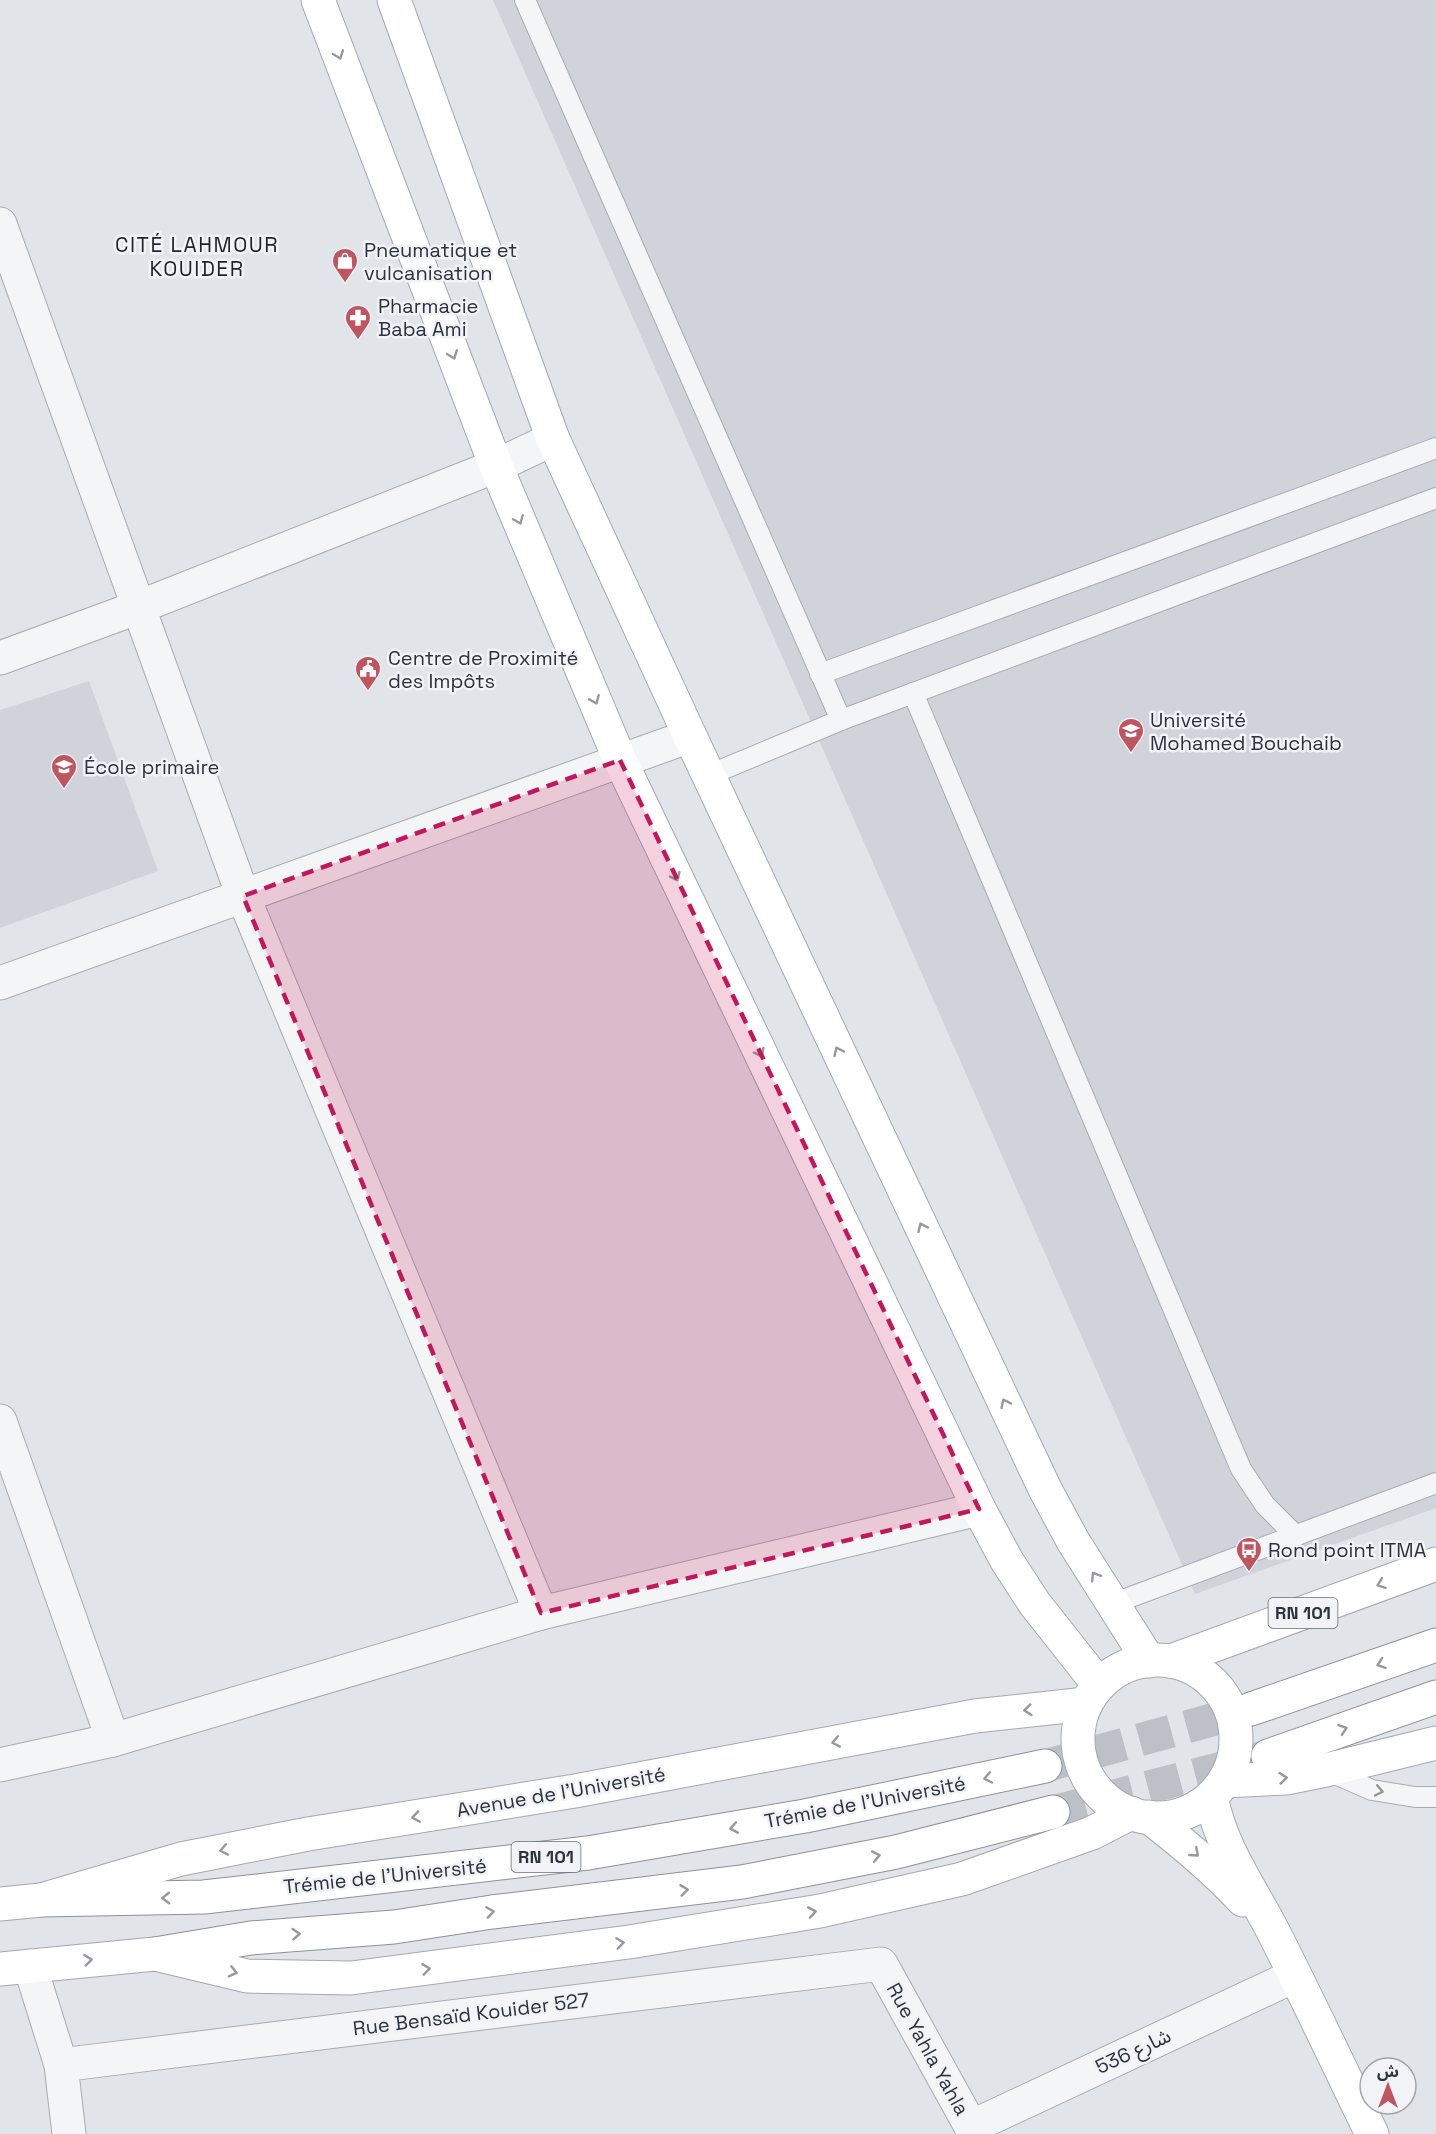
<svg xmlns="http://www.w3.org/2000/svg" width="1436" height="2134" viewBox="0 0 1436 2134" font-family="'Space Grotesk','Noto Sans Arabic',sans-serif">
	<rect width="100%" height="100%" fill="#e1e4e8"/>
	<g fill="#d0d3da">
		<path d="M493 0H1436V1508L1195 1594Z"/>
		<path d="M89 681 158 871 0 928V710Z"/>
	</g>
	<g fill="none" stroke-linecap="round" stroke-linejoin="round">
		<g stroke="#bdc0c6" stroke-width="33" stroke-dasharray="33 16" stroke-linecap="butt">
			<path d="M1045 1766 1251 1709"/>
			<path d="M1053 1812 1268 1756"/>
		</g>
		<defs>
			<g id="lane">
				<path d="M525 0 841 720"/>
				<path d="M820 674 1436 448"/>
				<path d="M913 693 1241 1469 1265 1505 1296 1536"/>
				<path d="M709 775 841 720 1436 498"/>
				<path d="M1112 1604 1436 1483"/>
				<path d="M1326 1770 1372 1790 1415 1797H1436"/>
			</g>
			<g id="street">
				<path d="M0 224 243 896 541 1613"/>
				<path d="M0 658 139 607 496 466 553 439"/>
				<path d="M0 983 690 736"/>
				<path d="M0 1421 113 1740"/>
				<path d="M0 1765 113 1740 541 1613 979 1509"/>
				<path d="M30 1966 61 2065 69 2134"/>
				<path d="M61 2065 881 1964 975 2134"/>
				<path d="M971 2127 1294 1976"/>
			</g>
			<g id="secondary">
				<path d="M1211 1797C1222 1851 1252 1889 1276 1937 1309 2002 1340 2068 1372 2134"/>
				<path d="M1149 1817C1183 1843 1214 1869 1243 1900"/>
			</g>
			<g id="primary">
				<path d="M318 0 496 466 620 760 979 1509 1007 1561 1035 1604 1099 1685"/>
				<path d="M394 0 553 439 690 736 1045 1489 1073 1541 1149 1661"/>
				<circle cx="1157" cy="1739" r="79"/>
				<path d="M1171 1661 1436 1564"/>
				<path d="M1224 1781 1286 1778 1326 1770 1436 1743"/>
				<path d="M0 1904 41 1900 181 1859 308 1834 575 1791 975 1716 1086 1704"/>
				<path d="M0 1969 155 1954 247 1976 351 1978 629 1942 820 1911 962 1879 1092 1833 1131 1813"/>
			</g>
			<g id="highway">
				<path d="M1251 1709 1436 1645"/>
				<path d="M1268 1756 1436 1697"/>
				<path d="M41 1900 204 1897 588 1853 805 1816 1045 1766"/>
				<path d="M155 1954 251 1938 394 1927 492 1912 742 1882 896 1852 1053 1812"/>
			</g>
		</defs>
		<use href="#lane" stroke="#a7abb2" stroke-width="22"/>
		<use href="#street" stroke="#a7abb2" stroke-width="35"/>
		<use href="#secondary" stroke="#a7abb2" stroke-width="35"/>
		<use href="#primary" stroke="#a2a8b3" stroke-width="35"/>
		<use href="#highway" stroke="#8b919d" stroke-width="35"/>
		<use href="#lane" stroke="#f4f5f7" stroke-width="20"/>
		<use href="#street" stroke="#f4f5f7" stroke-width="33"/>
		<use href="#secondary" stroke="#fff" stroke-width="33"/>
		<use href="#primary" stroke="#fff" stroke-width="33"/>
		<use href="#highway" stroke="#fff" stroke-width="33"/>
	</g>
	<defs><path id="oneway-chevron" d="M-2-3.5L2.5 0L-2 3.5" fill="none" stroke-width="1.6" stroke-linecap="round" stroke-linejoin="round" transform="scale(1.5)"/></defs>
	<g stroke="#96989e">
		<use href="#oneway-chevron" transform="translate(339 55) rotate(69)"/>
		<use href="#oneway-chevron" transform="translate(453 355) rotate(69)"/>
		<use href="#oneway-chevron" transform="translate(519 520) rotate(67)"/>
		<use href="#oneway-chevron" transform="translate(595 700) rotate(67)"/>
		<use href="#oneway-chevron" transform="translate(676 877) rotate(64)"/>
		<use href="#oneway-chevron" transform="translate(838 1051) rotate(-115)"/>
		<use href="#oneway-chevron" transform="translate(760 1053) rotate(64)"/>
		<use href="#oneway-chevron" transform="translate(922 1227) rotate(-115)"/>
		<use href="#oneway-chevron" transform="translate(1005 1403) rotate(-115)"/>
		<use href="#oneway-chevron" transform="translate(1095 1576) rotate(-122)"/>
		<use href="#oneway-chevron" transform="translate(1381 1584) rotate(160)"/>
		<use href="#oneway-chevron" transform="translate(1381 1664) rotate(161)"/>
		<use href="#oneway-chevron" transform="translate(1028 1710) rotate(174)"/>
		<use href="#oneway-chevron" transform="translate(1343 1729) rotate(-19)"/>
		<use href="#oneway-chevron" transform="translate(836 1742) rotate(169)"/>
		<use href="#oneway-chevron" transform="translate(988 1778) rotate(168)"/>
		<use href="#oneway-chevron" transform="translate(1283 1778) rotate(-6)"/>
		<use href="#oneway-chevron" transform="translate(416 1817) rotate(171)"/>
		<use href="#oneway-chevron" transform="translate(734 1828) rotate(170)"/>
		<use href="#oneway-chevron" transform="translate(224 1850) rotate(169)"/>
		<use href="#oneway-chevron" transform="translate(1195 1853) rotate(41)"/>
		<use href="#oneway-chevron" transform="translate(876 1856) rotate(-11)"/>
		<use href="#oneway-chevron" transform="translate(684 1890) rotate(-7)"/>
		<use href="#oneway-chevron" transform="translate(166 1898) rotate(179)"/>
		<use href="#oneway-chevron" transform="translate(490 1912) rotate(-8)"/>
		<use href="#oneway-chevron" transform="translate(812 1912) rotate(-10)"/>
		<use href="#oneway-chevron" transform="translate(296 1934) rotate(-4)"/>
		<use href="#oneway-chevron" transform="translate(620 1943) rotate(-8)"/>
		<use href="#oneway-chevron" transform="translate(88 1960) rotate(-6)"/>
		<use href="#oneway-chevron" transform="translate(426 1969) rotate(-7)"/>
		<use href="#oneway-chevron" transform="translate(233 1972) rotate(14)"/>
	</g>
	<use stroke="#90949a" href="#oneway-chevron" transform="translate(1379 1791) rotate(12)"/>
	<path fill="#c2185b" fill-opacity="0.2" stroke="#c2185b" stroke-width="4.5" stroke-dasharray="12 8" stroke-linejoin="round" d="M620 760 979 1509 541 1613 243 896Z"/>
	<defs>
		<symbol id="shop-pin" viewBox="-11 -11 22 30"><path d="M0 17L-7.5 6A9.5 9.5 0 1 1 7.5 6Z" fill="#bf5560" stroke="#f1f3f6"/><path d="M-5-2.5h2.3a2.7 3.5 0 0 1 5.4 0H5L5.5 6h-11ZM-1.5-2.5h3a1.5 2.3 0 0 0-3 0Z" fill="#fff"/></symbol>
		<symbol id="pharmacy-pin" viewBox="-11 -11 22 30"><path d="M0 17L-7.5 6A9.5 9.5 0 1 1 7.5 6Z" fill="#bf5560" stroke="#f1f3f6"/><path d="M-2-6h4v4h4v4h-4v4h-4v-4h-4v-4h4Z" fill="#fff"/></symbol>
		<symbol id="civic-pin" viewBox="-11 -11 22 30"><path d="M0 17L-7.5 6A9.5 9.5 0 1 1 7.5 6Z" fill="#bf5560" stroke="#f1f3f6"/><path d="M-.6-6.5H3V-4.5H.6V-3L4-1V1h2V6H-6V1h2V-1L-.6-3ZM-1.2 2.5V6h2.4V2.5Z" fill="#fff"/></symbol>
		<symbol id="university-pin" viewBox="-11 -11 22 30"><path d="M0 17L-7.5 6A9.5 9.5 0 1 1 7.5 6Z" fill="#bf5560" stroke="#f1f3f6"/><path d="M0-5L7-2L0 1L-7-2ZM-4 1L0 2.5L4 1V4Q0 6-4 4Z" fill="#fff"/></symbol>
		<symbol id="school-pin" viewBox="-11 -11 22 30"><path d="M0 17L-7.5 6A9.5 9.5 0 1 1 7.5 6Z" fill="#bf5560" stroke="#f1f3f6"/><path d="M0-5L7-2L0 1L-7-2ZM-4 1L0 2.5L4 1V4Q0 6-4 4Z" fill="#fff"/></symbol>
		<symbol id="bus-pin" viewBox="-11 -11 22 30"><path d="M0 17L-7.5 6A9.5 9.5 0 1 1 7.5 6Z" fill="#bf5560" stroke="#f1f3f6"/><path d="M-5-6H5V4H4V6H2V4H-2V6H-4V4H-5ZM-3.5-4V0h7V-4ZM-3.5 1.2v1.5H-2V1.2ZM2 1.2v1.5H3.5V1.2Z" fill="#fff"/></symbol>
	</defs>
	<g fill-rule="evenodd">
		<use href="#shop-pin" x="330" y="246" width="30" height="40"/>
		<use href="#pharmacy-pin" x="343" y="303" width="30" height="40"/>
		<use href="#civic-pin" x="353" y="654" width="30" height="40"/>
		<use href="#university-pin" x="1116" y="716" width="30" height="40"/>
		<use href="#school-pin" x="49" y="752" width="30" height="40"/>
		<use href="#bus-pin" x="1234" y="1535" width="30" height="40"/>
	</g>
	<g text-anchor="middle" stroke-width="5" stroke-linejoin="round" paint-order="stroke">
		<g fill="#f1f3f6" stroke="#676c75" stroke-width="1.5">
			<rect x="1268.5" y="1598" width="69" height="30" rx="4.5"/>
			<rect x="511.5" y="1842" width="69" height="30" rx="4.5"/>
		</g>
		<g font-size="18" font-weight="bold" fill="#2c323e">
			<text x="1303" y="1619">RN 101</text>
			<text x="546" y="1863">RN 101</text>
		</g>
		<g font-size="20" fill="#2c323e" stroke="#f1f3f6" text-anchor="start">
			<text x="364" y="257">Pneumatique et<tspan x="364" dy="23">vulcanisation</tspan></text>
			<text x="378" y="313">Pharmacie<tspan x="378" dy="23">Baba Ami</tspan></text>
			<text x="388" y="665">Centre de Proximité<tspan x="388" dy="23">des Impôts</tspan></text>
			<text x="1150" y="727">Université<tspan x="1150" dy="23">Mohamed Bouchaib</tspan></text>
			<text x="84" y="774">École primaire</text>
			<text x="1268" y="1557">Rond point ITMA</text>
		</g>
		<g font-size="20" fill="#2c323e" stroke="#f1f3f6">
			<text transform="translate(561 1792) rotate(-10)" y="7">Avenue de l'Université</text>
			<text transform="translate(865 1802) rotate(-11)" y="7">Trémie de l'Université</text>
			<text transform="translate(385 1876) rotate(-6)" y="7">Trémie de l'Université</text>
			<text transform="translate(471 2014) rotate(-7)" y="7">Rue Bensaïd Kouider 527</text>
			<text transform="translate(928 2049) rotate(61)" y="7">Rue Yahla Yahla</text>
			<text transform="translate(1133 2051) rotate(-25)" y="7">شارع 536</text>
		</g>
		<g font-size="21" letter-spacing="1.5" fill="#1e232f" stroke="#f1f3f6">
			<text x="197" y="252">CITÉ LAHMOUR<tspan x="197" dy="24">KOUIDER</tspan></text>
		</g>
	</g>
	<g transform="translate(1388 2086)"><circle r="28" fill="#f1f3f6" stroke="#a2a6ac" stroke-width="1.5"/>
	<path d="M0-4.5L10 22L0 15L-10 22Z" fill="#bf5560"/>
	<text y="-9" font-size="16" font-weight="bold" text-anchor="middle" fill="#2c323e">ش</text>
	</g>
</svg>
